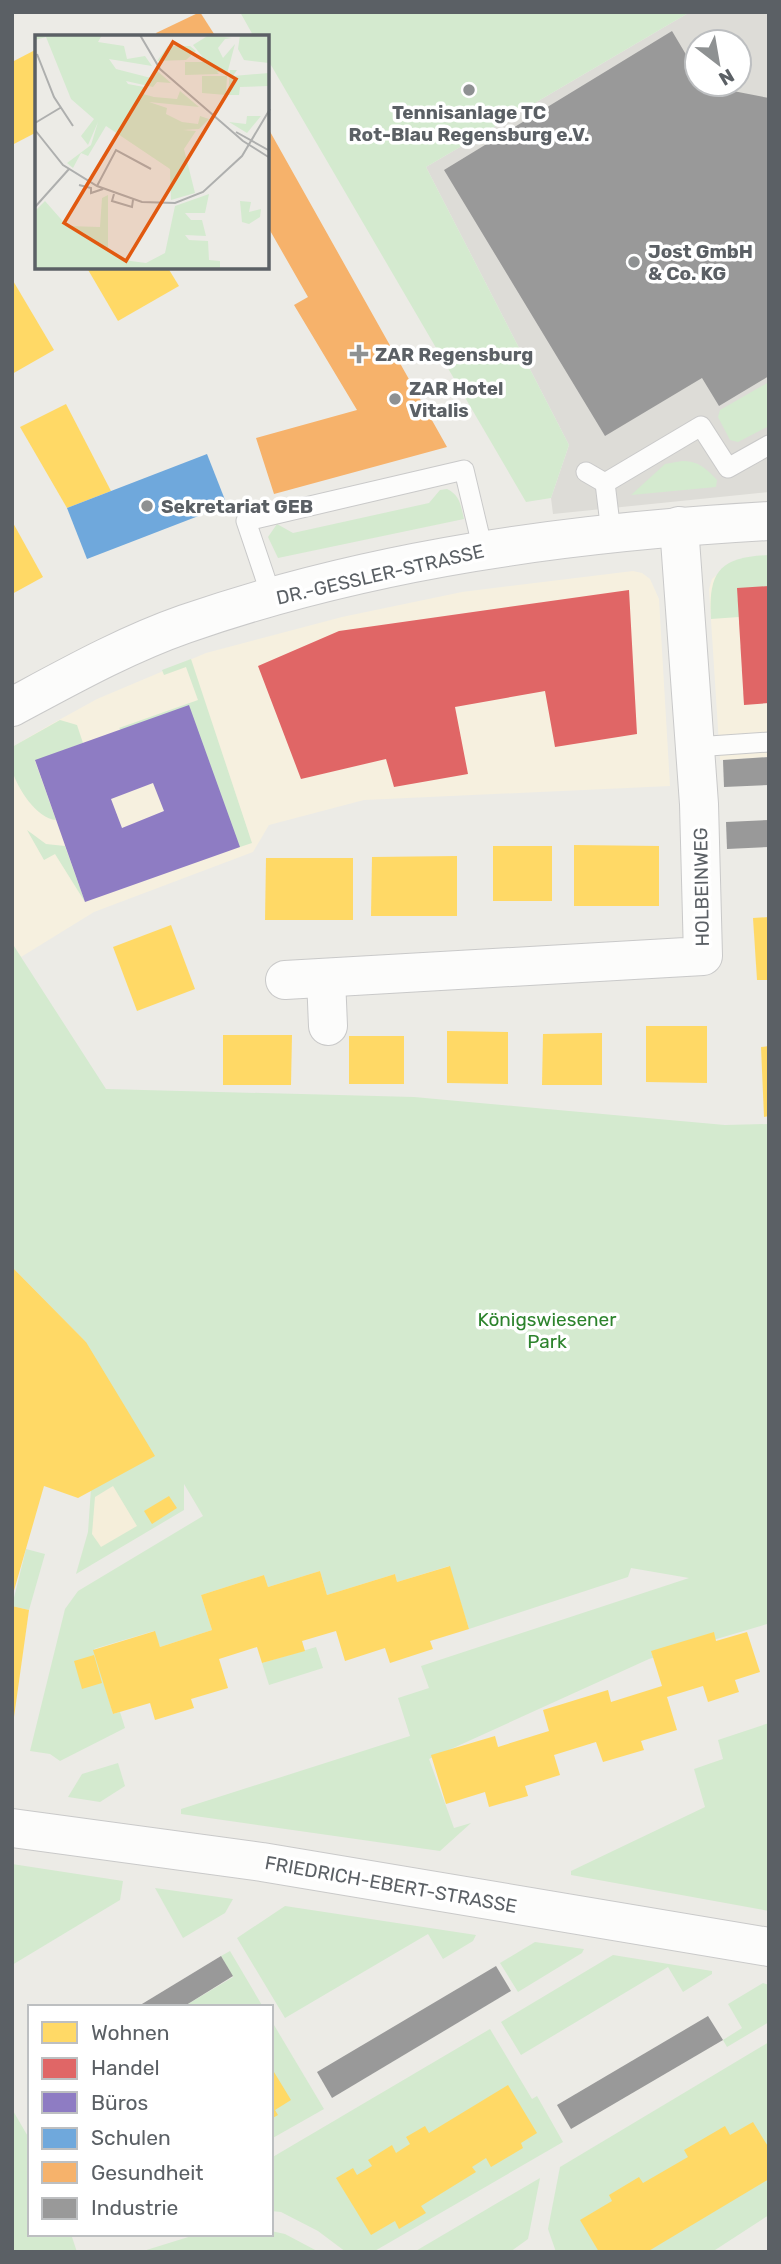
<svg xmlns="http://www.w3.org/2000/svg" width="781" height="2264" viewBox="0 0 781 2264" font-family="Rubik,sans-serif">
	<rect width="100%" height="100%" fill="#ecebe6"/>
	<g fill="#f6f0df">
		<path d="M769 555V757L720 760 709 589 712 579 731 563Z"/>
		<path d="M633 571 642 573 650 579 659 599 670 786 364 800 269 825 253 852 94 912 21 957 12 943V747L48 726 97 699 206 653 342 617 462 592Z"/>
	</g>
	<path fill="#dddcd7" fill-rule="evenodd" d="M690 12H769V492L553 514 551 498 569 445 426 167ZM697 42H739V84H697Z"/>
	<g fill="#d4eacf">
		<path d="M240 12H690L426 167 569 445 551 498 526 502 268 60V37H254Z"/>
		<path d="M769 382V426L738 442 730 440 718 417 720 410Z"/>
		<path d="M682 461C698 461 706 468 717 480L716 487 631 495 665 464Z"/>
		<path d="M447 489C460 495 461 506 464 519L278 558 268 537 277 524 293 533 429 503 440 490Z"/>
		<path d="M769 555V586L739 617 711 619C708 572 719 557 769 555Z"/>
		<path d="M191 659 252 843 240 847 119 728 198 700 186 667 164 675 162 670Z"/>
		<path d="M60 720 77 725 83 743 35 761 56 820C37 819 17 788 12 770 11 764 12 754 12 747Z"/>
		<path d="M27 830 46 844 65 846 85 902 55 854 44 860Z"/>
		<path d="M12 943 106 1089 414 1097 725 1125 769 1124V1627L767 1624 649 1659 429 1759 454 1828 471 1823 440 1851 181 1814V1809L410 1736 398 1698 429 1688 421 1666 689 1578 631 1568 628 1577 469 1629 449 1566 397 1582 395 1574 327 1595 320 1571 268 1587 264 1575 201 1595 212 1630 160 1647 154 1631 94 1649 113 1714 120 1712 125 1728 60 1761 50 1754 30 1751 65 1609 78 1591 203 1516 184 1484V1510L76 1574 88 1532 92 1474 86 1342 12 1267Z"/>
		<path d="M26 1549 45 1554 29 1610 12 1606Z"/>
		<path d="M316 1647 323 1668 269 1685 262 1663Z"/>
		<path d="M769 1723V1911L571 1875V1871L705 1807 694 1769 723 1759 718 1740Z"/>
		<path d="M118 1763 125 1786 100 1802 68 1797 82 1774Z"/>
		<path d="M12 1864 123 1881 120 1900 12 1965Z"/>
		<path d="M155 1888 233 1899 225 1913 183 1938Z"/>
		<path d="M285 1906 476 1935 473 1941 443 1959 428 1934 285 2018 237 1938Z"/>
		<path d="M535 1942 584 1949 582 1953 518 1992 500 1963Z"/>
		<path d="M230 1951 263 2007H183L233 1977 221 1956Z"/>
		<path d="M613 1955 712 1971V1974L683 1992 668 1967 521 2055 501 2022Z"/>
		<path d="M763 1983 769 1985V2022L727 2047 723 2040 742 2028 728 2004Z"/>
		<path d="M271 2020 324 2109 271 2139Z"/>
		<path d="M490 2029 532 2099 537 2096 563 2142 373 2252H346L318 2231 281 2212 271 2211V2158Z"/>
		<path d="M769 2042V2215L712 2252H556L548 2229 560 2167Z"/>
		<path d="M12 2109 30 2140V2234H71L77 2252H12Z"/>
		<path d="M540 2178 528 2239 510 2252H414Z"/>
		<path d="M271 2231 285 2234 319 2252H140L198 2234H271Z"/>
	</g>
	<path fill="#f5eeda" d="M113 1486 137 1526 101 1547 92 1534 95 1497Z"/>
	<g fill="#ffd966">
		<path d="M37 49V132L12 145V62Z"/>
		<path d="M87 268H168L179 286 118 321Z"/>
		<path d="M12 279 54 350 12 374Z"/>
		<path d="M66 404 111 491 67 508 20 427Z"/>
		<path d="M12 521 43 577 12 594Z"/>
		<path d="M574 845 659 846V906H574Z"/>
		<rect x="493" y="846" width="59" height="55"/>
		<path d="M457 856V916H371L372 857Z"/>
		<path d="M266 858H353V920H265Z"/>
		<path d="M769 917V980H757L753 918Z"/>
		<path d="M171 925 195 989 137 1011 113 947Z"/>
		<path d="M646 1026H707V1083L646 1082Z"/>
		<path d="M447 1031 508 1032V1084L447 1083Z"/>
		<path d="M602 1033V1085H542L543 1034Z"/>
		<path d="M223 1035H292L291 1085H223Z"/>
		<rect x="349" y="1036" width="55" height="48"/>
		<path d="M769 1046V1116L764 1117 761 1047Z"/>
		<path d="M12 1267 86 1342 155 1456 78 1498 44 1486 13 1594Z"/>
		<path d="M169 1496 177 1508 152 1524 144 1511Z"/>
		<path d="M450 1566 469 1629 430 1641 433 1649 390 1663 385 1648 345 1661 336 1631 302 1641 305 1651 262 1663 257 1647 219 1659 228 1688 191 1699 194 1708 155 1720 150 1703 113 1714 93 1650 155 1631 160 1647 212 1630 201 1595 264 1575 268 1587 320 1571 327 1595 395 1574 397 1582Z"/>
		<path d="M12 1606 29 1610 14 1717H12Z"/>
		<path d="M714 1632 716 1641 747 1632 760 1672 735 1680 739 1692 708 1702 703 1686 667 1697 677 1730 641 1741 644 1750 603 1762 596 1742 554 1755 560 1775 525 1786 528 1796 489 1807 485 1792 446 1804 431 1755 495 1736 498 1747 549 1731 543 1710 608 1690 611 1702 662 1686 651 1651Z"/>
		<path d="M94 1655 102 1683 82 1689 74 1661Z"/>
		<path d="M271 2067 291 2100 275 2110 278 2115 271 2119Z"/>
		<path d="M508 2085 537 2133 521 2143 523 2148 491 2167 486 2158 472 2167 476 2172 421 2206 426 2213 399 2229 395 2221 371 2235 336 2178 353 2168 357 2175 372 2166 368 2160 392 2145 396 2153 410 2144 406 2137 425 2126 429 2133Z"/>
		<path d="M753 2122 769 2148V2179L647 2252H599L580 2220 612 2201 609 2195 639 2177 643 2183 688 2157 684 2150 725 2126 730 2135Z"/>
	</g>
	<g fill="#e06666">
		<path d="M769 586V703L744 705 737 588Z"/>
		<path d="M629 590 637 734 555 747 545 691 455 707 468 774 394 787 386 759 301 779 258 666 339 631Z"/>
	</g>
	<path fill="#8e7cc3" fill-rule="evenodd" d="M189 705 240 847 85 902 35 760ZM153 783 164 811 122 828 111 799Z"/>
	<path fill="#6fa8dc" d="M207 454 227 505 87 559 67 508Z"/>
	<g fill="#f6b26b">
		<path d="M200 12 216 37H158L156 33Z"/>
		<path d="M268 128 447 447 274 494 256 438 357 410 294 305 308 297 268 227Z"/>
	</g>
	<g fill="#999">
		<path d="M672 31 697 73V84L769 98V376L719 406 702 378 605 436 444 170Z"/>
		<path d="M769 757V785L724 787 723 760Z"/>
		<path d="M769 820V847L727 849 726 822Z"/>
		<path d="M221 1956 233 1976 183 2007H137Z"/>
		<path d="M496 1966 511 1991 332 2098 317 2072Z"/>
		<path d="M708 2016 723 2040 571 2129 557 2105Z"/>
	</g>
	<g fill="none" stroke-linecap="round" stroke-linejoin="round">
		<defs>
			<g id="service">
				<path d="M586 472 605 483"/>
				<path d="M611 532 605 483 701 426 728 468 769 445"/>
				<path d="M272 598 246 521 464 470 483 550"/>
				<path d="M695 747 769 742"/>
			</g>
			<g id="minor">
				<path d="M326 978 328 1026"/>
				<path d="M285 980 703 956 699 804 679 526"/>
				<path d="M12 1828 262 1862 769 1947"/>
			</g>
			<path id="tertiary" d="M12 707C68 677 125 645 185 624 372 559 571 532 769 521"/>
		</defs>
		<use href="#service" stroke="#c9c9c9" stroke-width="21"/>
		<use href="#minor" stroke="#c9c9c9" stroke-width="40"/>
		<use href="#tertiary" stroke="#c9c9c9" stroke-width="40"/>
		<use href="#service" stroke="#fcfcfb" stroke-width="19"/>
		<use href="#minor" stroke="#fcfcfb" stroke-width="38"/>
		<use href="#tertiary" stroke="#fcfcfb" stroke-width="38"/>
	</g>
	<g fill="#8e9192" stroke="#fff" stroke-width="2.5">
		<circle cx="469" cy="90" r="7"/>
		<circle cx="634" cy="262" r="7"/>
		<path d="M355.5 343.5h7v7h7v7h-7v7h-7v-7h-7v-7h7z"/>
		<circle cx="395" cy="399" r="7"/>
		<circle cx="147" cy="506" r="7"/>
	</g>
	<g text-anchor="middle" stroke-width="7" stroke-linejoin="round" paint-order="stroke">
		<g font-size="19" font-weight="bold" fill="#5b6065" stroke="#fff" text-anchor="start">
			<text x="469" y="119" text-anchor="middle">Tennisanlage TC<tspan x="469" dy="22">Rot-Blau Regensburg e.V.</tspan></text>
			<text x="648" y="258">Jost GmbH<tspan x="648" dy="22">&amp; Co. KG</tspan></text>
			<text x="375" y="361">ZAR Regensburg</text>
			<text x="409" y="395">ZAR Hotel<tspan x="409" dy="22">Vitalis</tspan></text>
			<text x="161" y="513">Sekretariat GEB</text>
		</g>
		<g font-size="19" fill="#5b6065" stroke="#fff">
			<text transform="translate(380 574) rotate(-13)" y="7">DR.-GESSLER-STRASSE</text>
			<text transform="translate(701 887) rotate(-91)" y="7">HOLBEINWEG</text>
			<text transform="translate(391 1884) rotate(10)" y="7">FRIEDRICH-EBERT-STRASSE</text>
		</g>
		<g font-size="19" fill="#2d832d" stroke="#fff">
			<text x="547" y="1326">Königswiesener<tspan x="547" dy="22">Park</tspan></text>
		</g>
	</g>
	<g transform="translate(35 35)">
		<rect width="234" height="234" fill="#ecebe6"/>
		<path d="M0 0H67L63 7 89 11 92 24 110 21 117 31 74 24 81 34 116 43 120 34 136 48 122 47 118 52 91 46 93 49 109 52 108 59 119 62 142 64 145 56 164 72 114 67 132 73 131 79 147 87 163 89 165 81 174 84 164 94 148 95 161 96 149 114 160 158 136 165 135 134 71 91 53 121 46 118 38 133 32 128 56 110 63 87 53 110 46 101 59 84 36 64 11 2 0 5ZM174 0 197 3 190 4 183 13 188 23 200 9 192 39 179 36 158 10ZM205 0 234 2V28L209 25 203 14ZM133 11H155L161 16 151 25 122 26ZM150 27H172L184 39 150 40ZM195 35H202L198 41 234 38V51L205 52 204 60H193ZM167 41H192L191 60 167 58ZM212 81H226L212 98 194 87 211 89ZM174 159 170 178H150L156 185H167L171 201 150 200 154 205 173 206 174 225 185 226V234H0V176L10 166 32 191 65 192 67 163 73 160V216L88 225 111 228 130 218 140 171ZM205 166 216 167 214 177 226 174 225 182 214 189 207 187Z" fill="#d4eacf"/>
		<path fill="none" stroke="#aeafae" stroke-width="2" d="M105 0 125 34 208 106 235 123M2 19 19 62 38 91M0 88 25 73M0 95 28 130 62 151 107 167 140 168 168 157 207 121 235 74M201 97 235 116M44 150 56 153V158L68 154M62 151 81 115 116 134M79 159 77 166 97 172 98 165M0 172 34 134"/>
		<path fill="#e15910" fill-opacity="0.15" stroke="#e15910" stroke-width="3.5" d="M138 7 201 44 91 226 29 188Z"/>
		<rect width="234" height="234" fill="none" stroke="#5b6065" stroke-width="3.5"/>
	</g>
	<rect width="781" height="2264" fill="none" stroke="#5b6065" stroke-width="28"/>
	<rect x="28" y="2005" width="245" height="231" fill="#ffffff" stroke="#bdbfc1" stroke-width="2"/>
	<rect x="42" y="2022" width="35" height="21" fill="#ffd966" stroke="#bdbfc1" stroke-width="2"/>
	<text x="91" y="2040" font-size="21" fill="#5b6065">Wohnen</text>
	<rect x="42" y="2058" width="35" height="21" fill="#e06666" stroke="#bdbfc1" stroke-width="2"/>
	<text x="91" y="2075" font-size="21" fill="#5b6065">Handel</text>
	<rect x="42" y="2092" width="35" height="21" fill="#8e7cc3" stroke="#bdbfc1" stroke-width="2"/>
	<text x="91" y="2110" font-size="21" fill="#5b6065">Büros</text>
	<rect x="42" y="2128" width="35" height="21" fill="#6fa8dc" stroke="#bdbfc1" stroke-width="2"/>
	<text x="91" y="2145" font-size="21" fill="#5b6065">Schulen</text>
	<rect x="42" y="2162" width="35" height="21" fill="#f6b26b" stroke="#bdbfc1" stroke-width="2"/>
	<text x="91" y="2180" font-size="21" fill="#5b6065">Gesundheit</text>
	<rect x="42" y="2198" width="35" height="21" fill="#999999" stroke="#bdbfc1" stroke-width="2"/>
	<text x="91" y="2215" font-size="21" fill="#5b6065">Industrie</text>
	<g transform="translate(718 63) rotate(149)"><circle r="33" fill="#ffffff" stroke="#bdbfc1" stroke-width="2"/>
	<path d="M0-5L12 26L0 18L-12 26Z" fill="#8e9192"/>
	<text y="-10" font-size="19" font-weight="bold" text-anchor="middle" fill="#5b6065">N</text>
	</g>
</svg>
